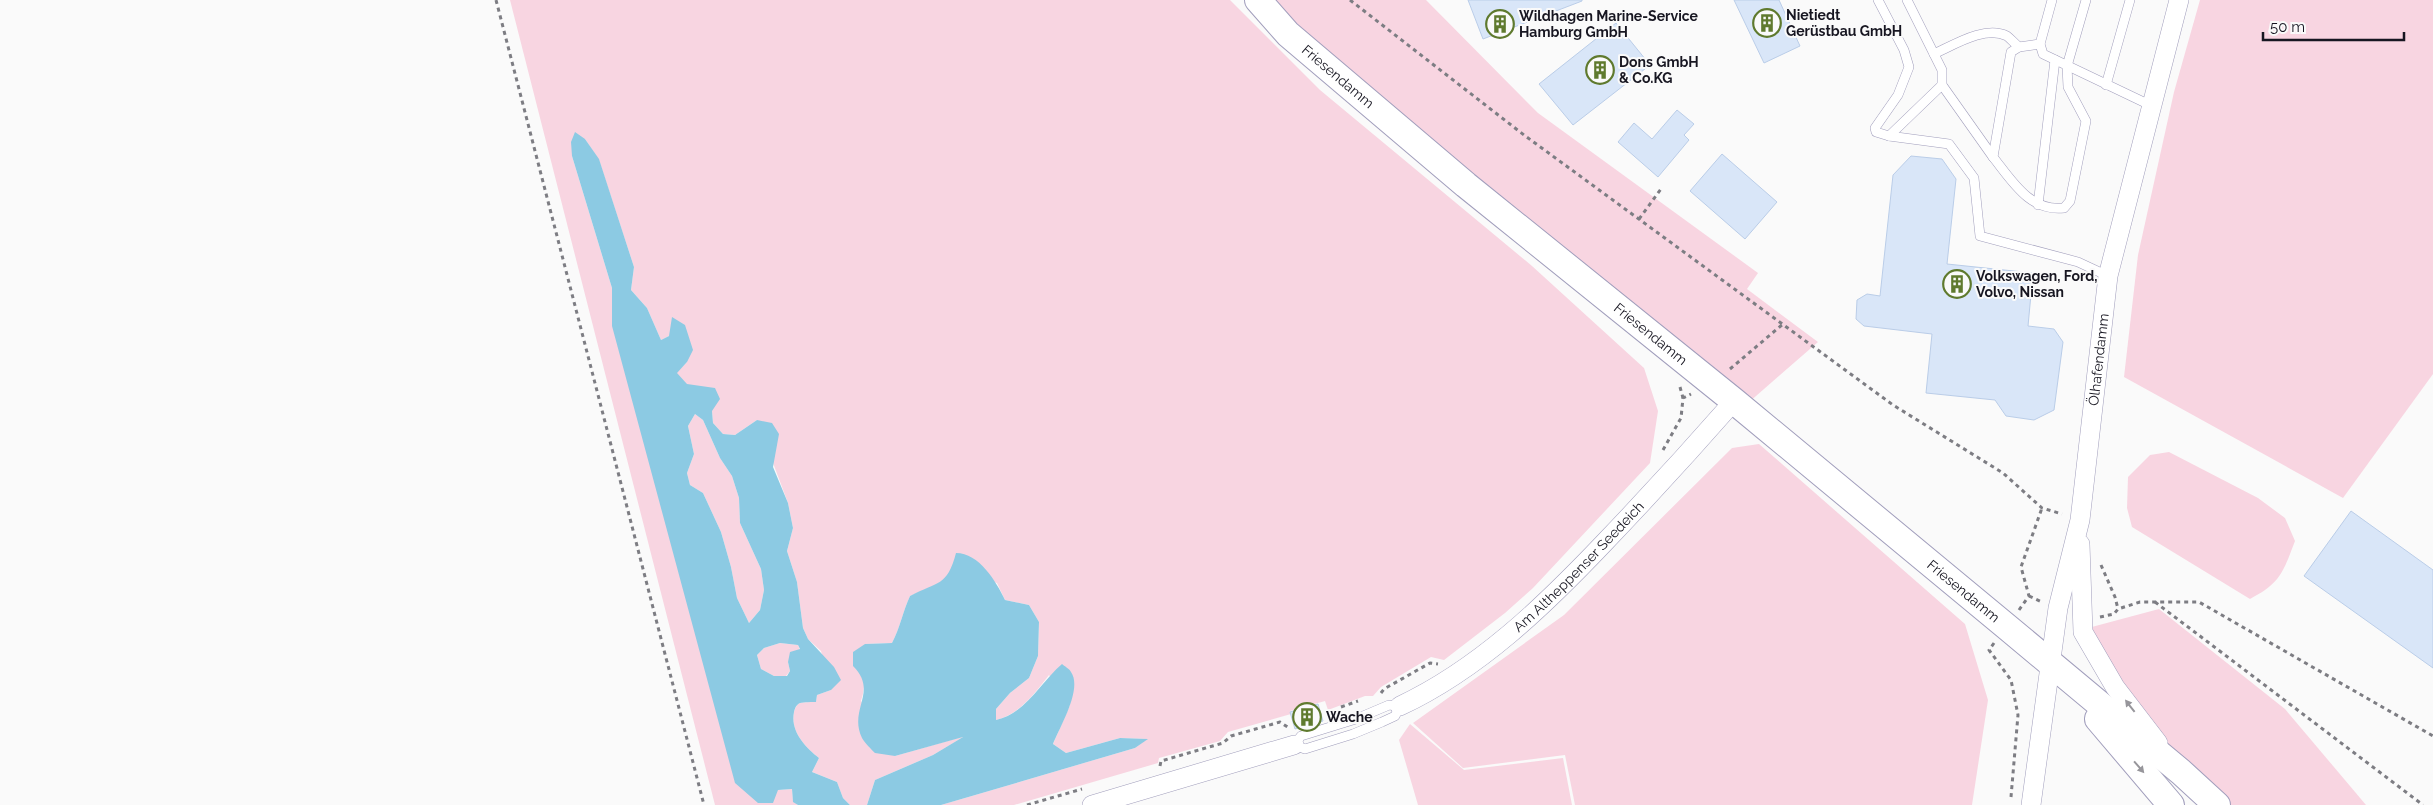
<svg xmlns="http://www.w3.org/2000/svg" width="2433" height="805" viewBox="0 0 2433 805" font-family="Raleway,sans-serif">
	<rect width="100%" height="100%" fill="#fafafa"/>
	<g fill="#f8d5e1">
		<path d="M510 0H1230L1320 90 1532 266 1644 368 1658 411 1650 463 1533 588 1505 613 1444 660 1431 657 1381 687 1373 696H1365L1328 710 1325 701 1290 711 1291 714 1228 732 1220 741 1159 758 1158 763 1014 805H941L1135 748 1147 739 1120 738 1066 753 1053 744 1070 705 1049 675C1035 693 1020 714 996 720V709L1010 693 1029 678 1038 656 1039 622 1029 605 1005 600 997 583 951 571 943 582 910 596C903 611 900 628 892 643L865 644C863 663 867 684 861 701L895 756 965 736 933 755 875 780 867 805H850L843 798 837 782 812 772 819 758C805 747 790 731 794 712 795 709 796 705 800 703 804 702 811 702 816 702L817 695 831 690 821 651 808 639 803 628 797 582 787 551 793 528 788 503 757 420 735 435 723 434 713 423 712 411 676 373 687 362 669 336 661 340 647 308 631 290 634 267 599 160 585 139 572 156 612 288 778 790 792 789 793 801 798 805H715Z"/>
		<path d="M1268 0H1426L1538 113 1758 273 1747 289 1818 342 1748 403 1487 195Z"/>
		<path d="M2200 0H2433V374L2343 498 2124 377 2138 255 2174 92Z"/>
		<path d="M695 414 703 420 720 458 732 476 739 498 740 523 761 569 764 590 760 610 749 623 737 598 731 567 721 532 703 493 690 485 687 473 694 454 688 426Z"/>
		<path d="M1759 444 1965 624 1988 700 1972 805H1575L1565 755 1463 768 1413 723 1564 615 1732 448Z"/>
		<path d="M2169 452 2258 498 2285 518 2295 541C2283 572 2281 583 2250 599L2132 527 2127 508 2128 477 2150 455Z"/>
		<path d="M2159 609 2285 709 2366 805H2197L2088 628Z"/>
		<path d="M780 643 798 645 800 650 788 662 790 671 786 676H774L761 669 757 655 764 648Z"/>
		<path d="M1410 724 1464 770 1563 758 1572 805H1418L1399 740Z"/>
	</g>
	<g fill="#8ccae3" fill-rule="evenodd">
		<path d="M575 132 585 139 599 159 634 267 631 290 647 308 661 340 669 336 672 317 685 325 693 350 687 362 677 373 687 384 715 388 720 399 712 411 713 423 723 434 735 435 757 420 772 423 779 434 773 467 788 503 793 528 787 551 797 582 803 628 808 639 834 667 841 680 831 690 817 695 816 702C812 702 804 702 800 703 796 705 795 708 794 712 790 731 805 747 819 758L812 772 837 782 843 798 850 805H798L793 802 792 789 778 790 773 803H758L735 783 612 326V288L572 156 571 142ZM695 414 703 420 720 458 732 476 739 498 740 523 761 569 764 590 760 610 749 623 737 598 731 567 721 532 703 493 690 485 687 473 694 454 688 426ZM780 643 798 645 800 649 790 652 788 662 790 671 787 676H774L761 669 757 655 764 648Z"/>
		<path d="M956 553C979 553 996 581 1005 600L1029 605 1039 622 1038 656 1029 678 1010 693 996 709V720C1025 714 1041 682 1062 664 1064 666 1070 669 1071 672 1083 689 1059 728 1053 744L1066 753 1120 738 1148 739 1135 748 941 805H867L875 780 933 755 963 737 895 756 875 753C871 749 865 743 862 738 848 709 879 692 853 666V652L865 644 892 643C900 628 903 611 910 596 938 581 947 587 956 553Z"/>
	</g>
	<g fill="#d9e6f8" stroke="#bacde8">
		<path d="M1468 0H1582V1L1483 39Z"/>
		<path d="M1734 0H1779L1800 46 1764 63Z"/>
		<path d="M1616 23 1650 65 1573 125 1539 84Z"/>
		<path d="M1677 110 1694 124 1684 135 1689 140 1658 177 1618 142 1634 123 1652 139Z"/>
		<path d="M1722 154 1777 202 1745 239 1690 191Z"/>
		<path d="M1911 156 1942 159 1956 179 1947 264 2033 273 2028 326 2054 329 2063 342 2054 410 2034 420 2006 416 1995 400 1926 393 1932 334 1864 326 1856 319 1857 300 1867 294 1880 296 1893 175Z"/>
		<path d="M2351 511 2433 570V668L2304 576Z"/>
		<path d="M1318 704 1323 721 1295 729 1290 712Z"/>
	</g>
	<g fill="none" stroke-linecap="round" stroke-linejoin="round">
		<defs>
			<g id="lane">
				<path d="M1878 0 1904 50 1909 67 1898 95 1875 128 1876 132 1889 136 1942 85"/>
				<path d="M1907 0 1942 70V85L1993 157"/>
				<path d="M2052 0 2040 44 2043 54 2152 106"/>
				<path d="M2040 44 2019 47 2011 52 1993 157C2012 181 2030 212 2064 208L2070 201 2086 121 2068 87 2067 66 2086 0"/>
				<path d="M1934 54C1954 45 1985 25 2007 36 2011 39 2015 44 2019 47"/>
				<path d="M2106 85 2130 0"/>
				<path d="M1889 136 1949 144 1974 178 1980 236 2078 262 2108 276"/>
				<path d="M2038 205 2055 60"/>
				<path d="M1389 705 1400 706 1395 716 1382 722 1353 734 1305 749 1294 745 1301 736 1356 719Z"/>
			</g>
			<g id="street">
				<path d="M2080 544 2083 632 2115 687 2158 743"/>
				<path id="s1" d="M1400 706C1479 669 1544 606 1603 544 1648 497 1691 450 1734 401"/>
				<path d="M1092 805 1294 745"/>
				<path id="s2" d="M2031 805 2058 608 2080 520 2108 276 2179 0"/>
			</g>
			<g id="secondary">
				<path id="s3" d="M1258 0 1288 34 1466 185 1734 401 2007 627 2181 772 2217 805"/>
				<path d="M2098 719 2171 805"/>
			</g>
		</defs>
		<use href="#lane" stroke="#a19ebc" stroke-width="10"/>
		<use href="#street" stroke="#a19ebc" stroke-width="20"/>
		<use href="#secondary" stroke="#a19ebc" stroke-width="28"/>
		<g stroke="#7d7d83" stroke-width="3" stroke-dasharray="4 4" stroke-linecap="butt">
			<path d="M496 0 704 805"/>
			<path d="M1350 0 1524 135 1893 405 2003 473 2042 508 2062 514"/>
			<path d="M1639 219 1661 189"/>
			<path d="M1730 369 1783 324"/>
			<path d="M1680 387 1683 398"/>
			<path d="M1663 450 1681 418 1683 398 1691 394"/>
			<path d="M2101 565 2115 597 2118 609"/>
			<path d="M2029 596 2042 602"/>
			<path d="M2155 602 2423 805"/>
			<path d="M2019 610 2029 596 2021 567 2042 508"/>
			<path d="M2100 617 2114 614 2118 609 2140 602H2199L2433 736"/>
			<path d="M1994 643 1989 650 2011 680 2018 715 2011 797"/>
			<path d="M1381 693 1384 689 1430 663 1438 664"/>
			<path d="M1341 707 1358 701"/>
			<path d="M1160 766 1161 761 1223 743 1231 736 1280 722 1289 728"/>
			<path d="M1027 805 1082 789"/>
		</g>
		<use href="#lane" stroke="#fff" stroke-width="9"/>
		<use href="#street" stroke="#fff" stroke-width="19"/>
		<use href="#secondary" stroke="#fff" stroke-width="26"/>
	</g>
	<defs><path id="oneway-solid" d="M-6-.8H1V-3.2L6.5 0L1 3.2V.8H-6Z" transform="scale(1.25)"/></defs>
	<g fill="#97969b">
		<use href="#oneway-solid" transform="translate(2130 706) rotate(-128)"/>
		<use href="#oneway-solid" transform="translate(2139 767) rotate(49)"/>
	</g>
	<defs>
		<symbol id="building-ring" viewBox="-11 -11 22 22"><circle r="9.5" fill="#fafafa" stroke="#5f7a2e" stroke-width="1.5"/><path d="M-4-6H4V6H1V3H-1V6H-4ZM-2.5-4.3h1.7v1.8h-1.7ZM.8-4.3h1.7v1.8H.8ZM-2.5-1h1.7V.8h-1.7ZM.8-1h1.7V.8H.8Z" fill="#5f7a2e"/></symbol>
	</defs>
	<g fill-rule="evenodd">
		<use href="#building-ring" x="1751" y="7" width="32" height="32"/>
		<use href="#building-ring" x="1484" y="8" width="32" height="32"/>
		<use href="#building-ring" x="1584" y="54" width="32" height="32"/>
		<use href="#building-ring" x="1941" y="268" width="32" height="32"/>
		<use href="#building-ring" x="1291" y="701" width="32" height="32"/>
	</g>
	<g text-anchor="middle" stroke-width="4" stroke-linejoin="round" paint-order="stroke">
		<g font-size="14" font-weight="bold" fill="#171621" stroke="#fafafa" text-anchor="start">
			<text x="1786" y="20">Nietiedt<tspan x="1786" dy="16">Gerüstbau GmbH</tspan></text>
			<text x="1519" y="21">Wildhagen Marine-Service<tspan x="1519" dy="16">Hamburg GmbH</tspan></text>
			<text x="1619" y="67">Dons GmbH<tspan x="1619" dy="16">&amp; Co.KG</tspan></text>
			<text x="1976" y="281">Volkswagen, Ford,<tspan x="1976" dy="16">Volvo, Nissan</tspan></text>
			<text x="1326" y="722">Wache</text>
		</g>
		<g font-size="14" fill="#171621" stroke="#fafafa">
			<text dy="5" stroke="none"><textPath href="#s3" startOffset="111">Friesendamm</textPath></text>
			<text dy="5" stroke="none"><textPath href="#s3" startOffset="516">Friesendamm</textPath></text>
			<text dy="5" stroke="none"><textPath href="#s2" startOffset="451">Ölhafendamm</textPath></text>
			<text dy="5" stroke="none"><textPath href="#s1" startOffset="228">Am Altheppenser Seedeich</textPath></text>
			<text dy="5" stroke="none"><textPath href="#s3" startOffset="921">Friesendamm</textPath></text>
		</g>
	</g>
	<path d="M2263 32v8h141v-8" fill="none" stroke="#171621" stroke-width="2.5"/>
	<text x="2270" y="32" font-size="15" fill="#171621" stroke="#fafafa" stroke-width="4" paint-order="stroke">50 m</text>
</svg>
